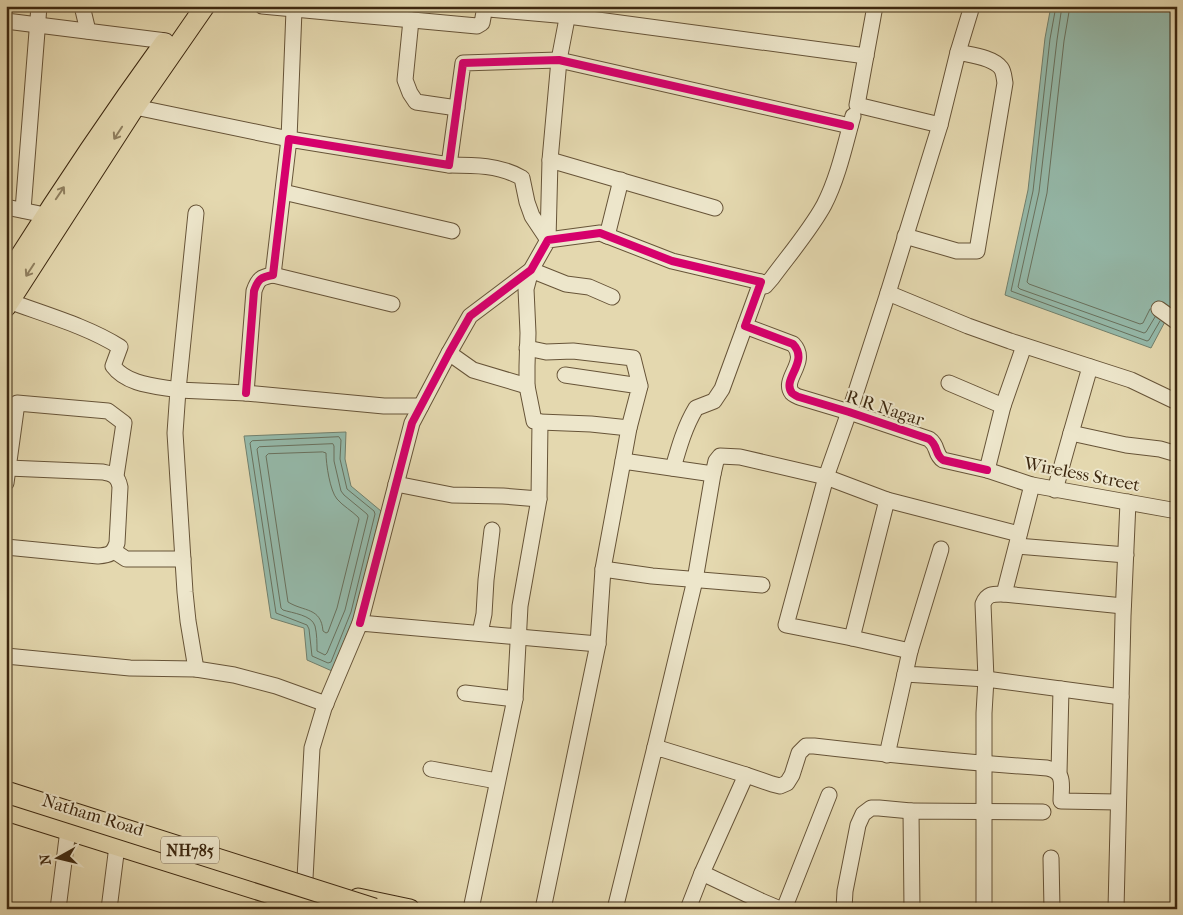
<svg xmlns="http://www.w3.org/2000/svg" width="1183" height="915" viewBox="0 0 1183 915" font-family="'IM FELL French Canon',serif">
	<rect width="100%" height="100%" fill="#e4d8af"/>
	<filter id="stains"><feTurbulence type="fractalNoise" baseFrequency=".004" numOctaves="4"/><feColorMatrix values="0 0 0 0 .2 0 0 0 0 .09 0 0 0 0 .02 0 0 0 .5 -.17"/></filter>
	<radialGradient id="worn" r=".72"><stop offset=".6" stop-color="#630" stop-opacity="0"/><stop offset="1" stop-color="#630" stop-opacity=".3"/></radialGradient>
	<g fill="#95baab" stroke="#72806d">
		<path d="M1051 6H1177V299L1151 348 1005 295 1028 190 1045 38Z"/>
		<path d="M346 432 345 459 351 486 381 511 355 614 332 671 307 660 304 628 271 618 244 436Z"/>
	</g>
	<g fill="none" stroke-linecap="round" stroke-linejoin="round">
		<g stroke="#69715e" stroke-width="1">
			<path d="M1056 6 1050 39 1033 191 1011 291 1147 341 1149 340 1160 321"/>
			<path d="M1062 6 1057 40 1039 192 1018 287 1020 289 1144 333 1146 332 1155 317"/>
			<path d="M1070 6 1064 41 1047 193 1027 282 1029 284 1140 324 1143 323 1150 309"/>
			<path d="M339 437 341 440 340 459 347 489 374 511 375 514 351 612 331 662 328 663 312 656 309 629 307 625 276 613 250 443 252 441Z"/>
			<path d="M333 444 334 446V461L341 491 344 495 367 514 368 516 345 610 327 653 325 655 317 651C317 643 317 634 315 626 312 615 292 613 283 610L281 608 257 449 259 447Z"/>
			<path d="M323 452 326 453C326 464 330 491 337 499 343 506 352 511 358 517L359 519 337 608 328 632 326 633 323 631C321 607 304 612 288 602L266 456 268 454Z"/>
		</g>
		<defs>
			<g id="minor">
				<path d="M82 6 88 31"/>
				<path d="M262 6 477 26 482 23 484 12 489 9 568 16 866 56"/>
				<path d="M875 6 857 105 940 125 958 52C970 55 993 57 1001 68 1004 72 1004 78 1005 83L977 251H957L905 236"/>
				<path d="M569 8 559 60 550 160 715 208"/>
				<path d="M411 20 405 80 410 93 416 102 457 108"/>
				<path d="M6 21 166 41"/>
				<path d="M958 52 972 6"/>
				<path d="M135 107 289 139 294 10"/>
				<path d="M940 125 888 293 968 326 1010 341 1131 380 1177 402"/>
				<path d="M449 165C474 165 500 165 522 178L527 202 532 216 548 240"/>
				<path d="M283 192 452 231"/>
				<path d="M6 207 45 215"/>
				<path d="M23 210 39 6"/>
				<path d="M196 213 178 390 246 393 384 406H421"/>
				<path d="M607 236 621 180"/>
				<path d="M548 240 550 160"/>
				<path d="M273 275 392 304"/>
				<path d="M761 282 765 286 772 278C789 255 811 229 824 205 838 178 845 145 853 116"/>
				<path d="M6 300C43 314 87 326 120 347L113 366C127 385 156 386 178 390L175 433 185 592 188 621 196 669"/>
				<path d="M1159 309 1177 322"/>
				<path d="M527 348 546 352 573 351 633 358 640 386"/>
				<path d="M449 353 473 370 527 386"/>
				<path d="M565 375 640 386 629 428 623 461"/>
				<path d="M949 383 1003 406 987 470 1032 485 1177 511"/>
				<path d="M246 393 254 291C258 279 261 277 273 275L289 139 449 165 463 63 559 60 850 126"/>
				<path d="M1003 406 1024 346"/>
				<path d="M540 422 591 424 629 428"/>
				<path d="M1071 433 1126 445 1160 449 1177 454"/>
				<path d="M673 468C679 447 685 426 696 408L714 401 722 389 745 326"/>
				<path d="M6 483 17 403 108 411 124 423 116 476"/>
				<path d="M396 484 452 495 503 496 539 499"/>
				<path d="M1055 490 1071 433 1090 367"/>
				<path d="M1019 534 887 500 852 638 910 651 905 674 986 679 1121 697"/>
				<path d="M1017 546 1126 555"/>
				<path d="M6 547 98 556C110 555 113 554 117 543L120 487C118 476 113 474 103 472L8 468"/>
				<path d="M114 551 126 559H183"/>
				<path d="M603 569 652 576 762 585"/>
				<path d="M1004 594 1123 606"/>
				<path d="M360 623 412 423 449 353 470 316 531 270 548 240 600 233 672 261 761 282 745 326 793 344C810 362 781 379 792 393 793 394 798 397 799 397L849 412 929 439C939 446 934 454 943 460L987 470"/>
				<path d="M480 633 484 614 486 580 492 530"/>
				<path d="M852 638 786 625 826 477 854 398 888 293"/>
				<path d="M910 651 941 549"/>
				<path d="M6 656 130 668 196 669 234 675 276 686 326 704"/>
				<path d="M465 693 515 699"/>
				<path d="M655 747 695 580 713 474 716 461 720 456 740 457 826 477 887 500"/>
				<path d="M887 755 905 674"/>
				<path d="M431 769 497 781"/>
				<path d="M1059 773 1061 689"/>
				<path d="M746 775 702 873 761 901 780 909"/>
				<path d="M1051 858 1052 909"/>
				<path d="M304 897 312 748 324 708 360 623 598 644 603 569 623 461 713 474"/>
				<path d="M58 909 68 830"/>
				<path d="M109 909 117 846"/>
				<path d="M471 909 515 699 520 606 539 499 540 422 534 421 527 386V366L528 333 526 289 531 270 566 284 589 287 612 297"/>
				<path d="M543 909 598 644"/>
				<path d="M615 909 655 747 746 775 772 784 780 786 787 783 792 775 799 753 806 746H814C892 755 969 763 1047 768 1066 772 1061 785 1061 801L1118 802"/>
				<path d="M688 909 702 873"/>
				<path d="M784 909 829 795"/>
				<path d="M844 909 845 891 858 825 863 814 871 808H879L911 811"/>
				<path d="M912 909 911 811 1043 812"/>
				<path d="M984 909V713L986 679 983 604C987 593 994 594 1004 594L1032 485"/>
				<path d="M1116 909 1123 616 1128 502"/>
			</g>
			<g id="major">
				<path d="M6 278C56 198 109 119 164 43"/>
				<path d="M6 307 135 107 205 6"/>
				<path d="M6 811 318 909"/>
				<path d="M358 898 410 909"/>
			</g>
		</defs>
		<use href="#minor" stroke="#675438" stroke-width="17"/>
		<use href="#major" stroke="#3d2810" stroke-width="21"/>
		<use href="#minor" stroke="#ede6cb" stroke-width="15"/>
		<use href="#major" stroke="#e4d8af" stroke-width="19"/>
		<defs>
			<path id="highway-bridge" d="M6 792 374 909"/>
		</defs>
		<use href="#highway-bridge" stroke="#3d2810" stroke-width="23" stroke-linecap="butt"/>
		<use href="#highway-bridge" stroke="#e4d8af" stroke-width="21"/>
		<defs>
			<g id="cycleway">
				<path d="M246 393 254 291C258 279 261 277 273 275L289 139 449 165 463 63 559 60 850 126"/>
				<path d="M360 623 412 423 449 353 470 316 531 270 548 240 600 233 672 261 761 282 745 326 793 344C810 362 781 379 792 393 793 394 798 397 799 397L849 412 929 439C939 446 934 454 943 460L987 470"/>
			</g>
		</defs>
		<use href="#cycleway" stroke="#ede6cb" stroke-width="11"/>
		<use href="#cycleway" stroke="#d6006c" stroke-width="8"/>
	</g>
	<defs><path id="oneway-shaft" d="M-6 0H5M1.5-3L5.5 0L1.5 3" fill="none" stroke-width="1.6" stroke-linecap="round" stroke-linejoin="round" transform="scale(1.25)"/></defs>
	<g stroke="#908060">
		<use href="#oneway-shaft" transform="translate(118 133) rotate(123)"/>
		<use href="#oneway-shaft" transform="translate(60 193) rotate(-56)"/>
		<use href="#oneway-shaft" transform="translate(30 270) rotate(123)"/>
	</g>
	<g text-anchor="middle" stroke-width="4" stroke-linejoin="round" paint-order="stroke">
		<rect fill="#ede6cb" stroke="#726148" stroke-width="1" x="161" y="836.5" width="58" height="27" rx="4"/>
		<g font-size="16" font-weight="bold" fill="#3d2810">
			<text x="190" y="856">NH785</text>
		</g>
		<g font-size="18" fill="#3d2810" stroke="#ede6cb">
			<text transform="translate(885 408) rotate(18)" y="6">R R Nagar</text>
			<text transform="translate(1082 474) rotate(11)" y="6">Wireless Street</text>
			<text transform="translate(93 815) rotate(17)" y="6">Natham Road</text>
		</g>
	</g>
	<rect width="1183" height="915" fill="none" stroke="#e4d8af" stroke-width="25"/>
	<rect x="8" y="8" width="1168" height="900" fill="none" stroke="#3d2810" stroke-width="2.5"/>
	<rect x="12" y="12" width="1158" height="890" fill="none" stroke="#3d2810"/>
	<g transform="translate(58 858) rotate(262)" stroke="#ede6cb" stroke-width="4" paint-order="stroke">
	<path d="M0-4L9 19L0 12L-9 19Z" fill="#3d2810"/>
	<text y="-8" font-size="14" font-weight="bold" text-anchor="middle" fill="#3d2810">N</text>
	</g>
	<rect width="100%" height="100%" filter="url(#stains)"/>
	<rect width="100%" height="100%" fill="url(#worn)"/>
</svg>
